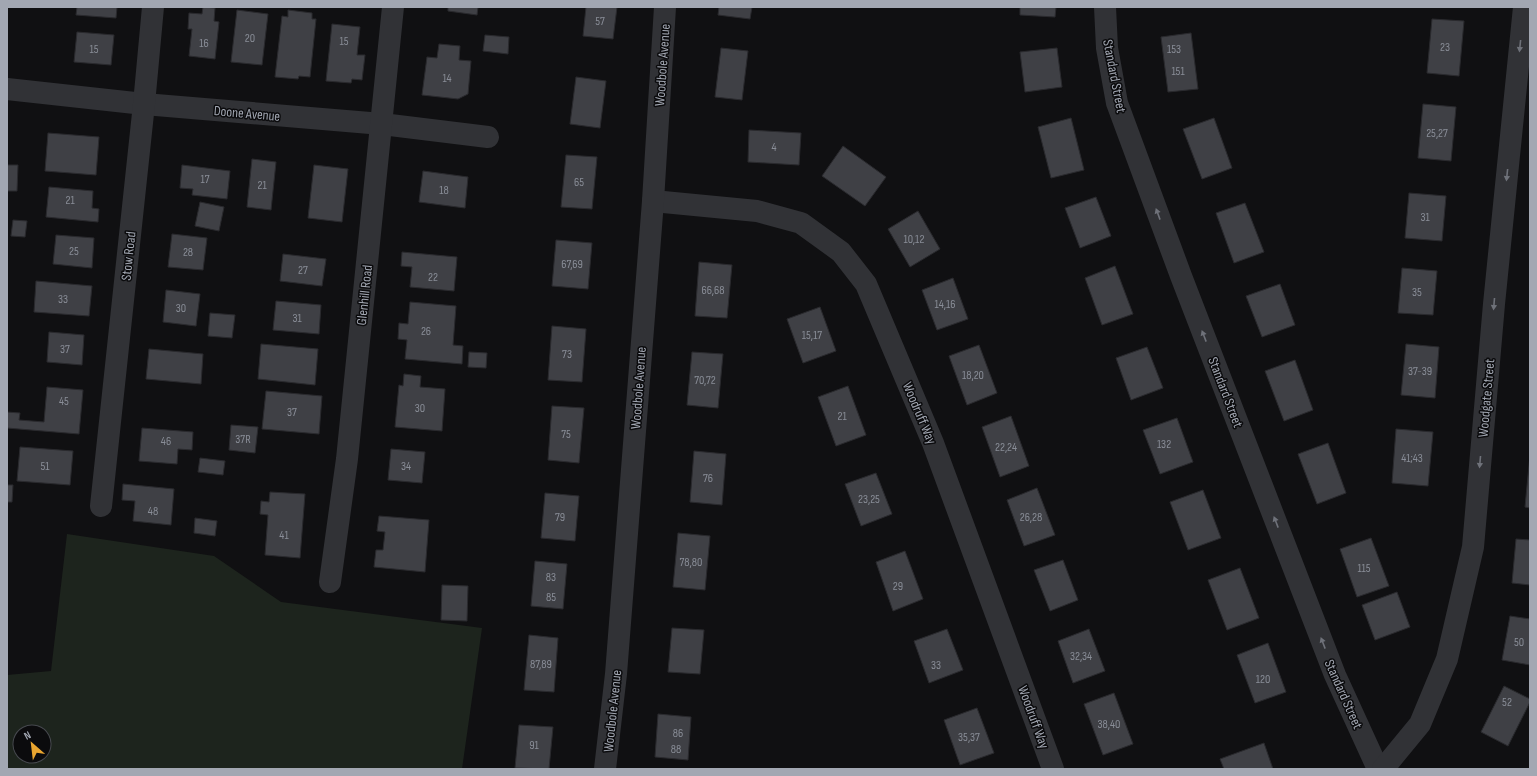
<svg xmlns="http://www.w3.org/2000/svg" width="1537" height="776" viewBox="0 0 1537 776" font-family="'Sofia Sans Condensed',sans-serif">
	<rect width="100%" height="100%" fill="#101012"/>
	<path fill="#1d241d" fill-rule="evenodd" d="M67 534 214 556 281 602 482 628 462 769H7V675L51 671ZM20 732H44V756H20Z"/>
	<g fill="#3f4045" stroke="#2a2a2e">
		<path d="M77 7H117L116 18 76 15Z"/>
		<path d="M203 7 215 8 214 21 219 22 215 59 189 56 192 29H188L189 13 202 14Z"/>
		<path d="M448 7H478L477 15 448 11Z"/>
		<path d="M586 7H617L613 39 583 36Z"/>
		<path d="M719 7H752L750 19 718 15Z"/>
		<path d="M1020 7H1056L1055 17 1020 15Z"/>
		<path d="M237 10 268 14 262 65 231 62Z"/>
		<path d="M288 10 312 13V19H316L310 77 299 76 298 79 275 77 282 16 288 17Z"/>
		<path d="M1432 19 1464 21 1459 76 1427 73Z"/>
		<path d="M332 24 360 27 357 55H365L362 80 352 79 351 83 326 81Z"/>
		<path d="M77 32 114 35 111 65 74 62Z"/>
		<path d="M1191 33 1198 89 1168 92 1161 37Z"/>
		<path d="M485 35 509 37 508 54 483 51Z"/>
		<path d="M439 44 460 46 459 60 471 61 468 94 458 99 422 95 427 57 437 58Z"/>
		<path d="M721 48 748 51 742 100 715 97Z"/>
		<path d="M1057 48 1062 87 1025 92 1020 52Z"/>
		<path d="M576 77 606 81 600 128 570 124Z"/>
		<path d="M1423 104 1456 107 1451 161 1418 158Z"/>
		<path d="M1071 118 1084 170 1051 178 1038 127Z"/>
		<path d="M1214 118 1232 168 1202 179 1183 129Z"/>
		<path d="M749 130 801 133 799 165 748 162Z"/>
		<path d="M48 133 99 137 96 175 45 171Z"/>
		<path d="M843 146 886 177 865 206 822 176Z"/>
		<path d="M566 155 597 157 592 209 561 207Z"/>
		<path d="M252 159 276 162 271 210 247 207Z"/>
		<path d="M7 165H18L17 191H7Z"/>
		<path d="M182 165 230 171 227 199 192 195 193 189 180 188Z"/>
		<path d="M314 165 348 169 342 222 308 218Z"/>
		<path d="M423 171 468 177 465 208 419 202Z"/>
		<path d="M49 187 93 191 92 208 99 209 98 222 46 217Z"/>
		<path d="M1409 193 1446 196 1442 241 1405 238Z"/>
		<path d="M1096 197 1111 236 1080 248 1065 208Z"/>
		<path d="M200 202 224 207 219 231 195 226Z"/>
		<path d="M1245 203 1264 252 1234 263 1216 213Z"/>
		<path d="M918 211 940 249 910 267 888 229Z"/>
		<path d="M13 220 27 221 25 237 11 236Z"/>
		<path d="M172 234 207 238 203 270 168 267Z"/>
		<path d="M56 235 94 238 92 268 53 264Z"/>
		<path d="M556 240 592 243 588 289 552 286Z"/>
		<path d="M402 252 457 257 454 291 410 287 412 267 401 266Z"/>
		<path d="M283 254 326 259 322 286 280 281Z"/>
		<path d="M699 262 732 265 727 318 695 316Z"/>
		<path d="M1115 266 1133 314 1102 325 1085 278Z"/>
		<path d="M1402 268 1437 271 1433 315 1398 313Z"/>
		<path d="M953 278 968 319 937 330 922 290Z"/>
		<path d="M36 281 92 286 89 316 34 312Z"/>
		<path d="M1280 284 1295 325 1262 337 1246 296Z"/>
		<path d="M166 290 200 294 196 326 163 322Z"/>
		<path d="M276 301 321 305 319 334 273 330Z"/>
		<path d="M410 302 456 306 453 345 463 346 462 364 405 359 407 340 398 339 399 323 408 324Z"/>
		<path d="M820 307 836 351 803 363 787 319Z"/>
		<path d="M210 313 235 315 232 338 208 336Z"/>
		<path d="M552 326 586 329 582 382 548 380Z"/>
		<path d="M49 332 84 335 82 365 47 362Z"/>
		<path d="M261 344 318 349 315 385 258 379Z"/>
		<path d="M1406 344 1439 347 1435 398 1401 395Z"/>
		<path d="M979 345 997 393 967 405 949 356Z"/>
		<path d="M1147 347 1163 388 1131 400 1116 358Z"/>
		<path d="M149 349 203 354 201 384 146 379Z"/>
		<path d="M469 352 487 353 486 368 468 367Z"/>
		<path d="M692 352 723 354 718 408 687 405Z"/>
		<path d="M1295 360 1313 410 1284 421 1265 371Z"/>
		<path d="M404 374 421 376 420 387 445 389 442 431 395 427 399 385 403 386Z"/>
		<path d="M848 386 866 435 836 446 818 397Z"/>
		<path d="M47 387 83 390 79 434 7 428V412L20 413 19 420 44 422Z"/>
		<path d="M266 391 322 396 319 434 262 429Z"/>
		<path d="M552 406 584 408 579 463 548 460Z"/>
		<path d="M1011 416 1029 466 1000 477 982 427Z"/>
		<path d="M1177 418 1193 462 1160 474 1143 430Z"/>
		<path d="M231 425 258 427 255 453 229 450Z"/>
		<path d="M142 428 193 432 192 450 178 449 177 464 139 461Z"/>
		<path d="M1396 429 1433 432 1428 486 1392 483Z"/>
		<path d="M1328 443 1346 493 1317 504 1298 454Z"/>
		<path d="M20 447 73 451 70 485 17 481Z"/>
		<path d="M391 449 425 452 422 483 388 480Z"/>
		<path d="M694 451 726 454 722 505 690 502Z"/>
		<path d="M1530 455V508L1525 507Z"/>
		<path d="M200 458 225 461 223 475 198 472Z"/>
		<path d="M876 473 892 514 861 526 845 484Z"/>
		<path d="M123 484 174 489 171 525 133 521 135 501 122 500Z"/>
		<path d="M7 485H13L12 502H7Z"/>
		<path d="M1037 488 1055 535 1024 546 1007 500Z"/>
		<path d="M1203 490 1221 538 1188 550 1170 502Z"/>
		<path d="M270 492 305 494 300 558 265 555 268 515 260 514 261 501 269 502Z"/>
		<path d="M545 493 579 496 575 541 541 538Z"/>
		<path d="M379 516 429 520 425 572 374 567 376 550H383L385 532 377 531Z"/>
		<path d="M195 518 217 521 215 536 194 533Z"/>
		<path d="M678 533 710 536 705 590 673 587Z"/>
		<path d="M1371 538 1389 586 1357 597 1340 549Z"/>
		<path d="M1516 539 1530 540V585L1512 583Z"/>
		<path d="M905 551 923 599 893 611 876 562Z"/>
		<path d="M1063 560 1078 600 1050 611 1034 570Z"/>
		<path d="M535 561 567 564 563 609 531 606Z"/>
		<path d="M1240 568 1259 618 1227 630 1208 580Z"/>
		<path d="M442 585 468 586 467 621 441 620Z"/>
		<path d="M1397 592 1410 627 1375 640 1362 605Z"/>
		<path d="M1510 616 1530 619V665L1502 660Z"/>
		<path d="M672 628 704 630 700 674 668 672Z"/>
		<path d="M947 629 963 670 929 683 914 641Z"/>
		<path d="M1089 629 1105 671 1073 683 1058 641Z"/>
		<path d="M529 635 558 638 554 692 524 690Z"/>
		<path d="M1268 643 1286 692 1255 703 1237 655Z"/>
		<path d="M1504 686 1530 699V702L1508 746 1481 732Z"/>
		<path d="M1114 693 1133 744 1103 755 1084 704Z"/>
		<path d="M977 708 994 753 960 765 944 720Z"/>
		<path d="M658 714 691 717 688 760 655 757Z"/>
		<path d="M519 725 553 727 549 769 515 768Z"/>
		<path d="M1264 743 1273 769H1224L1220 759Z"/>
	</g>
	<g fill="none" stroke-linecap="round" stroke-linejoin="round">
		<g stroke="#313236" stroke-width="22">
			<path d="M1105 7 1107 48 1117 103 1181 276 1335 675 1378 769"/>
			<path d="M7 89 144 104 382 124 488 137"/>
			<path d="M653 201 757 211 801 223 841 252 866 284 933 443 1053 769"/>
			<path d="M101 506 144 104 153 7"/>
			<path d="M330 582 347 459 393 7"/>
			<path d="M605 769 616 674 653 201 665 7"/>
			<path d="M1383 769 1420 724 1447 659 1473 547 1494 304 1524 7"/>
		</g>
	</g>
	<defs><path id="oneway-solid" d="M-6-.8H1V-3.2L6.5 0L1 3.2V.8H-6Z"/></defs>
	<g fill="#6f727a">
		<use href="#oneway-solid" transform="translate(1520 46) rotate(96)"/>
		<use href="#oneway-solid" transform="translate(1507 175) rotate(96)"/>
		<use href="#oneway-solid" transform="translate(1158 214) rotate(-110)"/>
		<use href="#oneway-solid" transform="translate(1494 304) rotate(95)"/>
		<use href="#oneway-solid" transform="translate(1204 336) rotate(-111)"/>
		<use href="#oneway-solid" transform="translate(1480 462) rotate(95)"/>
		<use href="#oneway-solid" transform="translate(1276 522) rotate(-111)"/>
		<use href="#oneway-solid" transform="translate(1323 643) rotate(-111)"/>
	</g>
	<g text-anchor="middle" stroke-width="3" stroke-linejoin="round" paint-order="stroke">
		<g font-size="12" fill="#898d97">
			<text x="600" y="25">57</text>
			<text x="250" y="42">20</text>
			<text x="344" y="45">15</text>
			<text x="204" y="47">16</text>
			<text x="1445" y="51">23</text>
			<text x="94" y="53">15</text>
			<text x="1174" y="53">153</text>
			<text x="1178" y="75">151</text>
			<text x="447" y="82">14</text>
			<text x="1437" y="137">25,27</text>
			<text x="774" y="151">4</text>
			<text x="205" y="183">17</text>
			<text x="579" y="186">65</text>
			<text x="262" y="189">21</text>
			<text x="444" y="194">18</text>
			<text x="70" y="204">21</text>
			<text x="1425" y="221">31</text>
			<text x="914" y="243">10,12</text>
			<text x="74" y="255">25</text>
			<text x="188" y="256">28</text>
			<text x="572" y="268">67,69</text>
			<text x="303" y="274">27</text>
			<text x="433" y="281">22</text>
			<text x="713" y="294">66,68</text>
			<text x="1417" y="296">35</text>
			<text x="63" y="303">33</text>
			<text x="945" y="308">14,16</text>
			<text x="181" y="312">30</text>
			<text x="297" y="322">31</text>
			<text x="426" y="335">26</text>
			<text x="812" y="339">15,17</text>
			<text x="65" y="353">37</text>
			<text x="567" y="358">73</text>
			<text x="1420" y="375">37-39</text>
			<text x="973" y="379">18,20</text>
			<text x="705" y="384">70,72</text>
			<text x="64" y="405">45</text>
			<text x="420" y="412">30</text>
			<text x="292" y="416">37</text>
			<text x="842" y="420">21</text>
			<text x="566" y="438">75</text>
			<text x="243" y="443">37R</text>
			<text x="166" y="445">46</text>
			<text x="1164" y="448">132</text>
			<text x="1006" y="451">22,24</text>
			<text x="1412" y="462">41;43</text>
			<text x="45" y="470">51</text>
			<text x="406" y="470">34</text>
			<text x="708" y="482">76</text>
			<text x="869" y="503">23,25</text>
			<text x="153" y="515">48</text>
			<text x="560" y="521">79</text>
			<text x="1031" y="521">26,28</text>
			<text x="284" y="539">41</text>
			<text x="691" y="566">78,80</text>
			<text x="1364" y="572">115</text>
			<text x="551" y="581">83</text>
			<text x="898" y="590">29</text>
			<text x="551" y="601">85</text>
			<text x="1519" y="646">50</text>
			<text x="1081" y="660">32,34</text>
			<text x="541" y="668">87,89</text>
			<text x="936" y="669">33</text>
			<text x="1263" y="683">120</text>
			<text x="1507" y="706">52</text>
			<text x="1109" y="728">38,40</text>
			<text x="678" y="737">86</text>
			<text x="969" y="741">35,37</text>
			<text x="534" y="749">91</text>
			<text x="676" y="753">88</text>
		</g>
		<g font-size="14" fill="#a2a7b2" stroke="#0b0b0d">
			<text transform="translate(662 65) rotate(-86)" y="5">Woodbole Avenue</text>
			<text transform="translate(1115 76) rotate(79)" y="5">Standard Street</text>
			<text transform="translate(247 113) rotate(5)" y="5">Doone Avenue</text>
			<text transform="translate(128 256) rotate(-84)" y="5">Stow Road</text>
			<text transform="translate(364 295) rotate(-84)" y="5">Glenhill Road</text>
			<text transform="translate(638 388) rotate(-86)" y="5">Woodbole Avenue</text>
			<text transform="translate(1226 392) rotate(69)" y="5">Standard Street</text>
			<text transform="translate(1486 398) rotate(-85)" y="5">Woodgate Street</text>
			<text transform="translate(920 413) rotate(67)" y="5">Woodruff Way</text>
			<text transform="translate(1344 694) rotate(66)" y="5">Standard Street</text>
			<text transform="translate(612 711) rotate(-84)" y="5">Woodbole Avenue</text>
			<text transform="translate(1034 717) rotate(70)" y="5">Woodruff Way</text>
		</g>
	</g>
	<rect width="1537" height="776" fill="none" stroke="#a2a7b2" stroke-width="16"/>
	<g transform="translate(32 744) rotate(332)"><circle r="19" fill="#0b0b0d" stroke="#47494f"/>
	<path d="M0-3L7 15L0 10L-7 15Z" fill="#eaa630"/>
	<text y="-6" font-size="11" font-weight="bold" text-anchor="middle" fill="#a2a7b2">N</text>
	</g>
</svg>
